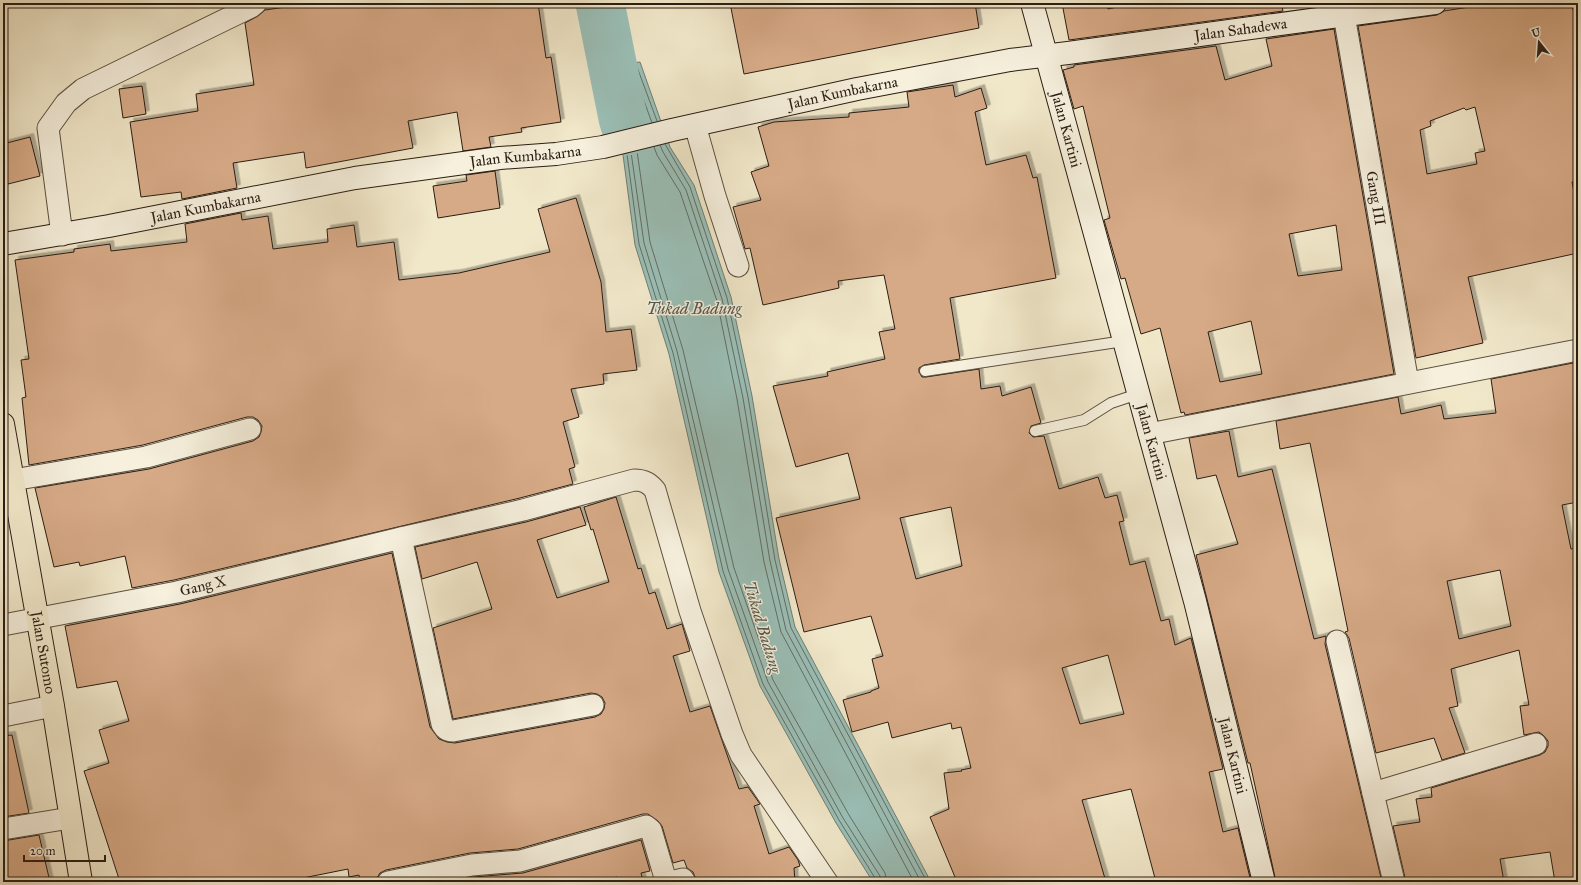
<svg xmlns="http://www.w3.org/2000/svg" width="1581" height="885" viewBox="0 0 1581 885" font-family="'IM FELL Great Primer',serif">
	<defs>
		<filter id="shadow"><feDropShadow dx="3.5" dy="-3.5" stdDeviation="0" flood-color="#0004"/></filter>
	</defs>
	<rect width="100%" height="100%" fill="#f1e8ca"/>
	<filter id="stains"><feTurbulence type="fractalNoise" baseFrequency=".005" numOctaves="4"/><feColorMatrix values="0 0 0 0 .2 0 0 0 0 .09 0 0 0 0 .02 0 0 0 .5 -.17"/></filter>
	<radialGradient id="worn" r=".72"><stop offset=".6" stop-color="#630" stop-opacity="0"/><stop offset="1" stop-color="#630" stop-opacity=".3"/></radialGradient>
	<path fill="#9bc0b8" stroke="#6e7f76" d="M640 62 670 147 694 185 731 297 752 396 779 559 795 627 931 882H873L836 823 760 686 719 572 669 354 635 245 623 155 600 67Z"/>
	<g fill="none" stroke-linecap="round" stroke-linejoin="round">
		<g stroke="#626e66" stroke-width="1">
			<path d="M631 128 619 82 621 80 630 79 646 124"/>
			<path d="M625 129 612 77 613 75 634 73 652 123"/>
			<path d="M621 130 606 73 607 70 637 67 657 121"/>
			<path d="M665 144 690 187 727 298 748 397 775 560 791 628 927 882"/>
			<path d="M660 145 663 152 686 190 722 299 743 398 770 561 786 630 921 882"/>
			<path d="M654 147 657 155 680 192 717 301 737 399 764 562 781 632 914 882"/>
			<path d="M637 151 650 242 683 350 734 568 773 680 849 815 885 873 887 882"/>
			<path d="M631 152 644 243 677 351 728 569 768 682 843 818 880 876 881 882"/>
			<path d="M627 154 639 244 673 353 723 571 763 684 839 820 875 878 876 882"/>
		</g>
		<path stroke="#9bc0b8" stroke-width="49" d="M600 3 623 118 627 131"/>
	</g>
	<g fill="#d7aa87" stroke="#2a1d13" fill-rule="evenodd" filter="url(#shadow)">
		<path d="M313 3H538L546 58 551 57 561 122 521 128 522 132 489 137 491 147 463 151 457 112 408 121 413 148 306 168 304 152 233 163 237 188 182 199 181 192 141 197 130 122 198 111 196 94 254 85 245 23 258 16 265 10Z"/>
		<path d="M730 3H975L979 28 744 74Z"/>
		<path d="M1062 3H1106L1108 9 1135 3H1281L1283 11 1069 40Z"/>
		<path d="M1495 3H1571L1573 10 1578 9V180L1572 182 1578 212V253L1468 277 1483 343 1416 358 1358 26 1437 15 1444 11ZM1475 107 1485 151 1475 153 1477 164 1427 174 1420 130 1431 126 1430 121 1464 108 1466 110Z"/>
		<path d="M1334 29 1394 374 1185 415 1184 412 1181 413 1160 328 1141 334 1125 278 1121 279 1104 220 1110 218 1083 106 1074 109 1063 70 1074 67V65L1216 46 1225 80 1272 66 1266 39ZM1336 225 1342 270 1298 276 1289 234ZM1251 321 1262 374 1220 382 1208 332Z"/>
		<path d="M953 85 955 97 981 88 987 108 975 112 986 165 1026 155 1033 178 1037 177 1056 278 950 298 960 359 924 365 919 368V372L922 377H926L979 369 981 389 1000 386 1002 396 1031 387 1041 423 1031 426 1029 433 1033 437 1044 436 1059 489 1098 477 1105 498 1117 495 1124 521 1119 522 1130 565 1145 561 1161 621 1169 619 1175 645 1191 638 1223 769 1209 772 1223 832 1238 828 1251 882H1156L1131 789 1082 800 1106 882H957L930 817 949 809 944 773 962 771 961 770 971 768 961 727 952 729 951 723 892 738 888 722 852 732 843 700 871 692V691L879 688 872 659 883 656 871 616 804 632 776 518 860 499 848 453 796 467 773 386 828 376 827 372 885 359 879 332 895 329 884 275 838 281 839 288 763 305 750 248 745 249 733 207 761 200 751 172 769 166 758 127 774 122 849 117V113L909 107 907 92ZM951 507 962 566 916 579 900 518ZM1108 655 1124 714 1080 724 1062 668Z"/>
		<path d="M142 86 146 114 123 118 119 89Z"/>
		<path d="M30 137 40 176 8 184 3 166V144Z"/>
		<path d="M495 171 500 208 438 218 433 186 467 181 466 175Z"/>
		<path d="M576 198 601 282 606 332 631 329 637 370 603 374 604 384 571 389 579 417 563 422 575 467 569 469 573 484 520 498 174 580 132 588 125 556 80 566 79 562 54 567 35 488 149 469 253 441 259 437 261 432 262 426 258 420 253 417H247L143 445 29 465 22 398 26 397 21 360 29 359 15 260 74 252V249L110 244 111 251 187 242 185 224 241 213 242 220 268 216 273 249 328 242 327 229 354 225 357 247 394 242 399 280 459 273 550 252 538 209Z"/>
		<path d="M1578 362V502L1562 505 1571 549 1578 548V882H1555L1550 852 1500 859 1504 882H1406L1393 826 1420 822 1416 799 1432 797 1431 788 1540 755 1545 752 1548 746V741L1544 736 1539 732 1524 735 1520 706 1529 705 1519 650 1451 669 1458 706 1449 708 1465 753 1442 760 1434 738 1376 753 1349 638 1345 632 1348 631 1310 443 1280 449 1276 421 1398 397 1401 414 1441 405 1444 419 1496 413 1491 379ZM1500 570 1511 626 1459 639 1447 581Z"/>
		<path d="M1229 431 1238 477 1272 469 1314 639 1326 636 1325 644 1382 882H1276L1250 763H1248L1196 555 1238 544 1216 475 1197 479 1189 438Z"/>
		<path d="M616 497 638 569 641 568 649 594 655 592 667 629 682 624 690 651 673 656 690 712 710 706 739 789 748 787 760 804 754 806 769 854 789 847 798 860 800 866 794 868 795 882H697L693 872 687 868 684 860 673 863 662 826 658 821 648 814H643L518 849 470 853 386 870 380 873 377 878 376 882H360L359 875 349 877 348 869 283 882H120L84 771 109 763 99 730 129 721 117 681 77 688 65 626 180 604 392 553 430 727 439 739 447 742 455 743 595 717 601 714 604 709 605 703 602 697 597 694 591 693 453 719 433 628 492 609 477 562 422 579 415 547 526 522 580 507 586 525 537 540 557 598 609 582 593 529 591 530 584 507Z"/>
		<path d="M12 735 29 813 3 817V736Z"/>
		<path d="M39 835 50 882H3V841Z"/>
		<path d="M641 840 650 871 641 873 643 882H618L617 877 595 882H448L474 877 523 873Z"/>
	</g>
	<g fill="none" stroke-linecap="round" stroke-linejoin="round">
		<defs>
			<g id="lane">
				<path d="M925 371 1124 341"/>
				<path d="M1035 431 1084 420 1111 403 1138 394"/>
			</g>
			<g id="street">
				<path id="s1" d="M1344 15 1408 383"/>
				<path d="M695 125 715 196 738 266"/>
				<path d="M62 235 48 128 66 103 83 89 251 7 256 3"/>
				<path d="M1149 434 1578 350"/>
				<path d="M13 480 146 457 250 429"/>
				<path d="M401 538 442 724C445 729 447 731 453 731L593 705"/>
				<path id="s2" d="M3 625 177 592 401 538 523 510 634 480C644 480 649 483 655 490L690 611 732 734 741 755 827 882"/>
				<path d="M1337 641 1394 882"/>
				<path d="M3 716 53 706"/>
				<path d="M1373 793 1536 744"/>
				<path d="M3 829 70 818"/>
				<path d="M388 882 472 865 520 861 646 826 651 830 666 881 667 882"/>
				<path d="M670 882 683 879 685 882"/>
			</g>
			<g id="secondary">
				<path id="s3" d="M1032 3 1195 601 1264 882"/>
				<path id="s4" d="M3 244 109 226 355 178 500 158 556 154 603 147 672 130 857 89 1010 60 1068 53 1435 3"/>
			</g>
			<g id="highway">
				<path id="s5" d="M3 424 53 706 81 882"/>
			</g>
		</defs>
		<use href="#lane" stroke="#5c5041" stroke-width="12"/>
		<use href="#street" stroke="#5c5041" stroke-width="23"/>
		<use href="#secondary" stroke="#2a1d13" stroke-width="24"/>
		<use href="#highway" stroke="#2a1d13" stroke-width="24"/>
		<use href="#lane" stroke="#f6f0dd" stroke-width="10"/>
		<use href="#street" stroke="#f6f0dd" stroke-width="21"/>
		<use href="#secondary" stroke="#f6f0dd" stroke-width="22"/>
		<use href="#highway" stroke="#f1e8ca" stroke-width="22"/>
	</g>
	<g text-anchor="middle" stroke-width="3" stroke-linejoin="round" paint-order="stroke">
		<g font-size="15" fill="#2a1d13" stroke="#f6f0dd">
			<text dy="5" stroke="none"><textPath href="#s4" startOffset="1257">Jalan Sahadewa</textPath></text>
			<text dy="5" stroke="none"><textPath href="#s4" startOffset="854">Jalan Kumbakarna</textPath></text>
			<text dy="5" stroke="none"><textPath href="#s3" startOffset="131">Jalan Kartini</textPath></text>
			<text dy="5" stroke="none"><textPath href="#s4" startOffset="530">Jalan Kumbakarna</textPath></text>
			<text dy="5" stroke="none"><textPath href="#s1" startOffset="186">Gang III</textPath></text>
			<text dy="5" stroke="none"><textPath href="#s4" startOffset="206">Jalan Kumbakarna</textPath></text>
			<text dy="5" stroke="none"><textPath href="#s3" startOffset="455">Jalan Kartini</textPath></text>
			<text dy="5" stroke="none"><textPath href="#s2" startOffset="204">Gang X</textPath></text>
			<text dy="5" stroke="none"><textPath href="#s5" startOffset="232">Jalan Sutomo</textPath></text>
			<text dy="5" stroke="none"><textPath href="#s3" startOffset="779">Jalan Kartini</textPath></text>
		</g>
		<g font-size="16" font-style="italic" fill="#52564d" stroke="#f6f0dd">
			<text x="694" y="314">Tukad Badung</text>
			<text transform="translate(763 627) rotate(73)" y="6">Tukad Badung</text>
		</g>
	</g>
	<rect width="1581" height="885" fill="none" stroke="#f1e8ca" stroke-width="16"/>
	<rect x="4" y="4" width="1573" height="877" fill="none" stroke="#2a1d13" stroke-width="2"/>
	<rect x="8" y="8" width="1565" height="869" fill="none" stroke="#2a1d13"/>
	<g transform="translate(1539 42) rotate(343)" stroke="#f6f0dd" stroke-width="3" paint-order="stroke">
	<path d="M0-3L7 15L0 10L-7 15Z" fill="#2a1d13"/>
	<text y="-6" font-size="11" font-weight="bold" text-anchor="middle" fill="#2a1d13">U</text>
	</g>
	<path d="M24 855v6h81v-6" fill="none" stroke="#2a1d13" stroke-width="2"/>
	<text x="30" y="855" font-size="12" fill="#2a1d13" stroke="#f6f0dd" stroke-width="3" paint-order="stroke">20 m</text>
	<rect width="100%" height="100%" filter="url(#stains)"/>
	<rect width="100%" height="100%" fill="url(#worn)"/>
</svg>
